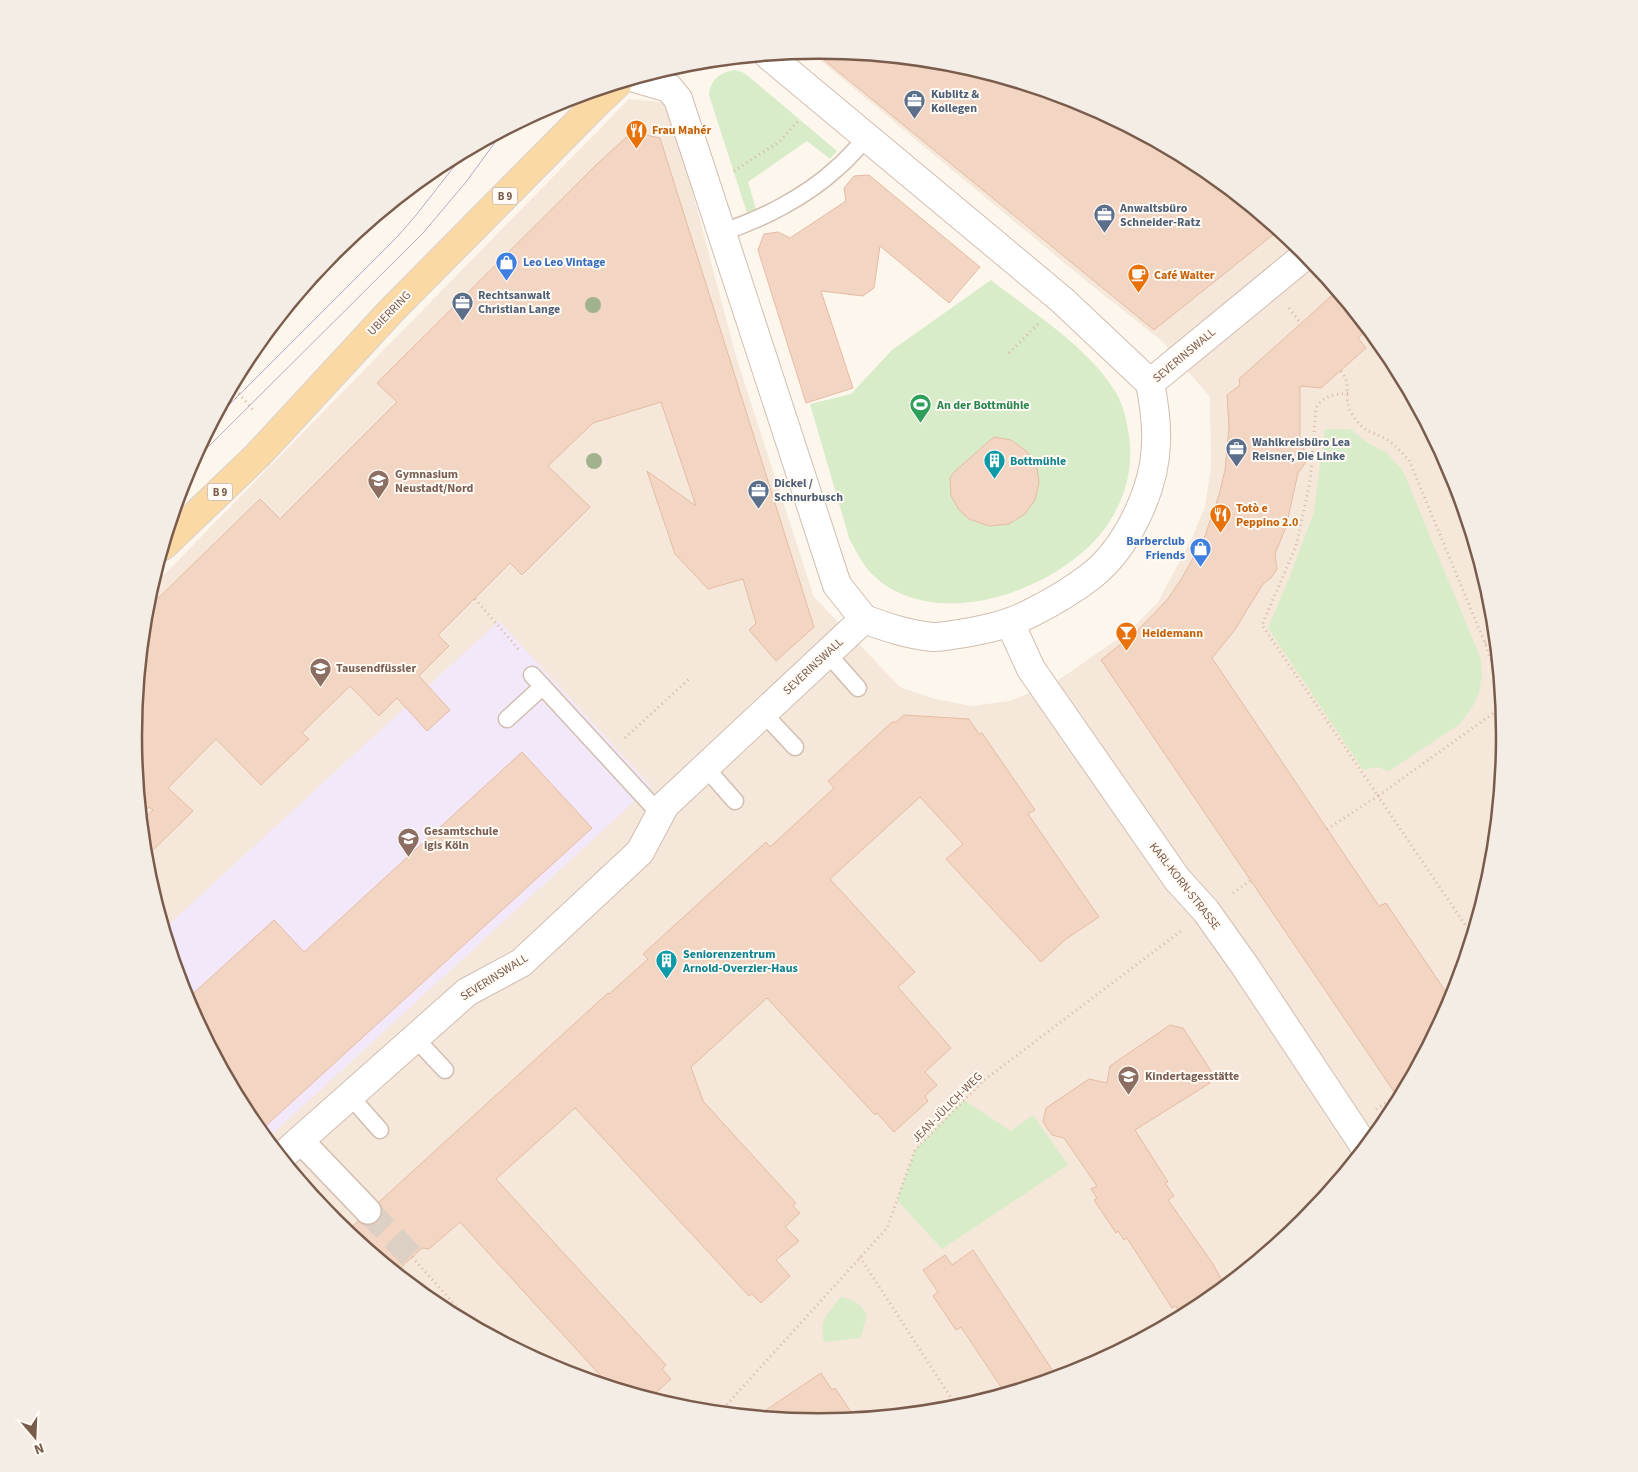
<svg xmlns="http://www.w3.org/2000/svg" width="1638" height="1472" viewBox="0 0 1638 1472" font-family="'Source Sans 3',sans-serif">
	<rect width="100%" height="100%" fill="#fdf6ec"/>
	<path fill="#f5e8da" d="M819 50 953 63 1082 102 1200 166 1304 251 1390 355 1453 474 1492 602 1505 736 1492 870 1453 999 1389 1117 1304 1221 1200 1307 1081 1370 953 1409 819 1422 685 1409 556 1370 438 1306 334 1221 248 1117 185 998 146 870 133 736 146 602 150 589 629 99 669 103 737 360 814 597 900 687 935 699 972 706 1009 701 1054 683 1131 630 1158 602 1191 540 1205 507 1211 466 1210 397 1162 341 1080 276 809 51Z"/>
	<path fill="#f3e8fa" d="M499 621 651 786 267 1139 248 1117 185 998 164 929Z"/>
	<g fill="#d8ecc9">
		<path d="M734 70 742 72 748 76 837 151 830 159 807 141 748 182 756 209 747 213 709 95C710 80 719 73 734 70Z"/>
		<path d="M991 280C1033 313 1086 345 1115 391 1122 402 1126 417 1128 430 1135 465 1126 498 1106 527 1062 589 937 635 874 576 863 566 856 551 849 538L810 404 851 394 892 350Z"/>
		<path d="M1325 429H1351L1366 442 1387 453 1403 471 1481 659 1482 675 1479 693 1474 704 1460 724 1389 771 1377 767 1363 770 1268 628 1292 571 1314 512Z"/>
		<path d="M964 1100 1011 1131 1033 1115 1068 1165 942 1249 897 1200 915 1150Z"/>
		<path d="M841 1297C852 1299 861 1304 867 1314L861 1338 824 1342C819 1318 827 1315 841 1297Z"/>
	</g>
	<g fill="#f3d5c3" stroke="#e6bba3">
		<path d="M819 50 953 63 1082 102 1200 166 1279 230 1154 330 813 51Z"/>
		<path d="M632 132 660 138 814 627 776 661 749 630 756 623 743 579 708 589 675 554 647 471 696 506 661 402 593 423 548 466 590 507 522 575 510 563 438 635 449 646 419 676 450 710 427 731 397 698 379 716 350 686 302 733 309 739 261 785 216 739 168 788 193 811 145 858 141 821 153 810 149 807 141 815 133 736 145 611 260 499 280 519 397 402 377 383 597 164Z"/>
		<path d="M869 175 980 267 949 303 880 246 874 288 863 296 821 291 853 388 806 403 758 250 764 234 778 232 790 238 846 201 844 188 854 176Z"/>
		<path d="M1337 291 1368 329 1358 338 1366 348 1321 388 1300 386V444L1306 452V462L1298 473 1286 527 1275 554 1277 569 1271 578 1263 584 1234 631 1212 658 1379 906 1386 903 1452 1001 1399 1099 1101 660 1136 632 1167 600 1182 578 1205 536 1219 495 1225 470 1229 427 1227 395 1240 385 1239 379Z"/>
		<path d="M994 437 1011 440 1025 450 1033 459 1037 468 1039 483 1035 500 1025 514 1009 524 989 526 969 519 959 510 951 496 950 478 954 472Z"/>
		<path d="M904 715 969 719 979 734 982 733 1035 810 1028 814 1099 917 1066 939 1041 962 946 859 963 844 920 797 830 879 915 972 898 987 951 1048 925 1072 937 1085 925 1096 928 1101 894 1132 877 1113 875 1115 767 998 691 1067 703 1101 796 1203 793 1206 800 1213 785 1227 799 1241 776 1260 790 1276 761 1303 752 1294 749 1296 575 1108 496 1179 666 1365 662 1369 671 1379 650 1398 610 1386 460 1222 429 1249 422 1248 396 1272 347 1232 358 1221 364 1225H372L378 1222 382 1215V1208L379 1202 608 993 609 994 648 959 643 954 723 881 766 842 770 847 834 788 828 781 892 722H896Z"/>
		<path d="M522 752 592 828 260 1131 248 1117 186 1000 274 920 304 952Z"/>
		<path d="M1170 1025 1183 1028 1211 1071 1210 1083 1135 1130 1168 1182 1165 1183 1174 1196 1168 1200 1213 1264 1225 1286 1200 1307 1182 1316 1176 1306 1172 1308 1127 1238 1124 1240 1118 1231 1116 1233 1094 1200 1097 1198 1091 1189 1097 1186 1064 1138 1052 1135 1043 1122 1046 1108 1089 1079 1107 1083 1110 1066Z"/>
		<path d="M973 1250 998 1288 1057 1377 1005 1393 961 1327 956 1330 933 1296 938 1292 923 1270 945 1255 952 1265Z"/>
		<path d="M821 1373 832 1390 835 1388 855 1418 819 1422 757 1416Z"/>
	</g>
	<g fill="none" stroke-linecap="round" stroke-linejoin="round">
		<path stroke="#dcd0c4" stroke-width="25" stroke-dasharray="25 12" stroke-linecap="butt" d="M368 1211 412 1257"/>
		<defs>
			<g id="service">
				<path d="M722 232C761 220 807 196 837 168 848 159 857 148 867 137"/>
				<path d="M827 653 858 688"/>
				<path d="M532 675 660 814"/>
				<path d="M763 713 795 747"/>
				<path d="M507 719 542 687"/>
				<path d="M705 767 735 801"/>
				<path d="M415 1038 445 1070"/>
				<path d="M350 1096 380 1130"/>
			</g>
			<path id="pedestrian" d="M300 1140 368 1211"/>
			<g id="minor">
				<path d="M768 55 1062 300 1150 383"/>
				<path d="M635 78 669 88 678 99 837 585 864 619"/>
				<path d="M1150 383 1307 254"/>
				<path d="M864 619C886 627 909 635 933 637 940 637 946 636 952 635 979 631 1005 626 1029 614 1051 603 1072 591 1091 576 1127 548 1155 489 1156 443 1157 423 1154 403 1150 383"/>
				<path d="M1010 623 1031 669 1177 879 1206 911 1245 966 1365 1147"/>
				<path d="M281 1157 467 992 521 963 640 852 665 805 864 619"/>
			</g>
			<path id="primary" d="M163 546 258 455 392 310 596 104 618 83"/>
		</defs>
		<use href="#service" stroke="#d1beb0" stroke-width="19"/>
		<use href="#pedestrian" stroke="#d1beb0" stroke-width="28"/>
		<use href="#minor" stroke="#d1beb0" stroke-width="30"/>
		<use href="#primary" stroke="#dad1cd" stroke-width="30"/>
		<g stroke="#d9b8a5" stroke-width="3" stroke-dasharray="1 4" stroke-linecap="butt">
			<path d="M693 68 700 62"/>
			<path d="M734 171 780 141 799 120"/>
			<path d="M1289 308 1301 324"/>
			<path d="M1009 353 1041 321"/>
			<path d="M1341 371C1353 385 1342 399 1352 414 1363 432 1369 430 1386 439 1394 444 1402 453 1409 460L1485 643 1500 686"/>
			<path d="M232 386 255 412"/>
			<path d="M1348 393C1334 395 1323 395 1316 408L1310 482 1296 546 1262 625 1378 796 1502 707"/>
			<path d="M475 599 520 651"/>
			<path d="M1485 643 1495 639"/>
			<path d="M625 738 689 679"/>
			<path d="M1327 829 1378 796 1472 935"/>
			<path d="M1233 893 1250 881"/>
			<path d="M1376 1109 1397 1096"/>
			<path d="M412 1257 473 1325"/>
			<path d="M860 1257 957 1407"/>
			<path d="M720 1412 887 1228 915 1150 983 1081 1181 931"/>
		</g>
		<use href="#service" stroke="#fff" stroke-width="16"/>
		<use href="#pedestrian" stroke="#fff" stroke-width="25"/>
		<use href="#minor" stroke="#fff" stroke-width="28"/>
		<use href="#primary" stroke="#fbd9a5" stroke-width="28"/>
		<g stroke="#b9a8c9" stroke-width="1">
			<path d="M215 419 398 236 417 214 467 150"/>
			<path d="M190 465 423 233 466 182 504 130"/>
		</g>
	</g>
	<g fill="#a0b28e">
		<circle cx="593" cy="305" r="8"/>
		<circle cx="594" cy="461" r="8"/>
	</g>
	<defs>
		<symbol id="office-pin" viewBox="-11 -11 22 30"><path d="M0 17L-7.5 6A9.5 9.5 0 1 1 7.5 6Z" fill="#5c6f8a" stroke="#fffaf3"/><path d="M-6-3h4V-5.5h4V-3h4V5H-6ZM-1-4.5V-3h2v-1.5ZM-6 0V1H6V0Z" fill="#fff"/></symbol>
		<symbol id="restaurant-pin" viewBox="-11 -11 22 30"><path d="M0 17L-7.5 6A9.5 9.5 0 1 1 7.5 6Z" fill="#e8710a" stroke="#fffaf3"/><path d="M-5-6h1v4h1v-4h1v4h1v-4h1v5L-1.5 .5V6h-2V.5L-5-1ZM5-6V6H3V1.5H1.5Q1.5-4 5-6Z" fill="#fff"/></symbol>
		<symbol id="shop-pin" viewBox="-11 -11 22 30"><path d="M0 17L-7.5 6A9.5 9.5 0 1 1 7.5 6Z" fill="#3f7fe0" stroke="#fffaf3"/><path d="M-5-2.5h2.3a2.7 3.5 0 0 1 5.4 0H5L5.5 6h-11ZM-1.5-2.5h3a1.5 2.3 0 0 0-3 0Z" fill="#fff"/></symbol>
		<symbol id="cafe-pin" viewBox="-11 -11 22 30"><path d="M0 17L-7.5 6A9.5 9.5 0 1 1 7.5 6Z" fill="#e8710a" stroke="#fffaf3"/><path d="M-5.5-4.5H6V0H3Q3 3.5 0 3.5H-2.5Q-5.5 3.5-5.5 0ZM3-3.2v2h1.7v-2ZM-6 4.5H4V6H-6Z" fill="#fff"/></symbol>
		<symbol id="stadium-pin" viewBox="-11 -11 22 30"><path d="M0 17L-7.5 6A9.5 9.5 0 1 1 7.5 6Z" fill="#2e9e5b" stroke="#fffaf3"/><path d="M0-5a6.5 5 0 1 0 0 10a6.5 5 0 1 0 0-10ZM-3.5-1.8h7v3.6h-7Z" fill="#fff"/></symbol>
		<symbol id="building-pin" viewBox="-11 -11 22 30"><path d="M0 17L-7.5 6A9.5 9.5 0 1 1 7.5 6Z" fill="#0f9aa8" stroke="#fffaf3"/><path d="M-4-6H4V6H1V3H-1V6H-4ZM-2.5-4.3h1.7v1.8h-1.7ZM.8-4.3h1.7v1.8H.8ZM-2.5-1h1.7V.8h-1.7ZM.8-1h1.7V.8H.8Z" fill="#fff"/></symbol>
		<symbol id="school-pin" viewBox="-11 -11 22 30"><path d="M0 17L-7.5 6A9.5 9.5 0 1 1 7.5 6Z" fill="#8d6e63" stroke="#fffaf3"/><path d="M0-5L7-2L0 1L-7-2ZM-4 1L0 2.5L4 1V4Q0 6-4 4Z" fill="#fff"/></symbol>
		<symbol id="bar-pin" viewBox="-11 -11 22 30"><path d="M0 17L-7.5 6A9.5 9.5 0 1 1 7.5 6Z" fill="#e8710a" stroke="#fffaf3"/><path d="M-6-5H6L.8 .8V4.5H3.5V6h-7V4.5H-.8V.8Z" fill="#fff"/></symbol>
	</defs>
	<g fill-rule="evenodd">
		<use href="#office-pin" x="902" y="88" width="25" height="34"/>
		<use href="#restaurant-pin" x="624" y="118" width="25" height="34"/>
		<use href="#office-pin" x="1092" y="202" width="25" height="34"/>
		<use href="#shop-pin" x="494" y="250" width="25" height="34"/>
		<use href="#cafe-pin" x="1126" y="262" width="25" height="34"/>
		<use href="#office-pin" x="450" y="290" width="25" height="34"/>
		<use href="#stadium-pin" x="908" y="392" width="25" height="34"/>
		<use href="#office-pin" x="1224" y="436" width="25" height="34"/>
		<use href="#building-pin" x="982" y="448" width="25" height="34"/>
		<use href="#school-pin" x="366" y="468" width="25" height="34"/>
		<use href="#office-pin" x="746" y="478" width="25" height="34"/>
		<use href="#restaurant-pin" x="1208" y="502" width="25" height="34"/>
		<use href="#shop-pin" x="1188" y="536" width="25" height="34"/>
		<use href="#bar-pin" x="1114" y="620" width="25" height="34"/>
		<use href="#school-pin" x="308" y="656" width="25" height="34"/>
		<use href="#school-pin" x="396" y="826" width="25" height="34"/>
		<use href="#building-pin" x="654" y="948" width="25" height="34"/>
		<use href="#school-pin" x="1116" y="1064" width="25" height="34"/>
	</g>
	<g text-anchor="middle" stroke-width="4" stroke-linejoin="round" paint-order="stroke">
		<g fill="#fffaf3" stroke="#a28b7f" stroke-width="1">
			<rect x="492.5" y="187.5" width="25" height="17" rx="4"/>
			<rect x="207.5" y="483.5" width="25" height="17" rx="4"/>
		</g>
		<g font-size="11" font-weight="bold" fill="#7a5c4d">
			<text x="505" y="200">B 9</text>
			<text x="220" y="496">B 9</text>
		</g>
		<g font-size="12" font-weight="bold" fill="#4e5e75" stroke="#fffaf3" text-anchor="start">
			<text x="931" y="98">Kublitz &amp;<tspan x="931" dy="14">Kollegen</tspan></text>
			<text x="1120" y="212">Anwaltsbüro<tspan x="1120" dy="14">Schneider-Ratz</tspan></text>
			<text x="478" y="299">Rechtsanwalt<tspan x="478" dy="14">Christian Lange</tspan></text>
			<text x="1252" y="446">Wahlkreisbüro Lea<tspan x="1252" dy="14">Reisner, Die Linke</tspan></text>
			<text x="774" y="487">Dickel /<tspan x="774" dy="14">Schnurbusch</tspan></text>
		</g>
		<g font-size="12" font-weight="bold" fill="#c56008" stroke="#fffaf3" text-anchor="start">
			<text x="652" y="134">Frau Mahér</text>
			<text x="1154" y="279">Café Walter</text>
			<text x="1236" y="512">Totò e<tspan x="1236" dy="14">Peppino 2.0</tspan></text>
			<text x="1142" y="637">Heidemann</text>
		</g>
		<g font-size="12" font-weight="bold" fill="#366cbe" stroke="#fffaf3" text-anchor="start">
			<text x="523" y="266">Leo Leo Vintage</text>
			<text x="1185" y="545" text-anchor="end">Barberclub<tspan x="1185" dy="14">Friends</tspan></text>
		</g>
		<g font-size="12" fill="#7a5c4d" stroke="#fffaf3">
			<text transform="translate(389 313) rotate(-46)" y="4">UBIERRING</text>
			<text transform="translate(1184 355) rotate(-40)" y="4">SEVERINSWALL</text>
			<text transform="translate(813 666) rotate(-43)" y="4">SEVERINSWALL</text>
			<text transform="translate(1185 886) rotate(52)" y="4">KARL-KORN-STRASSE</text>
			<text transform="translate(494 977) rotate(-32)" y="4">SEVERINSWALL</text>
			<text transform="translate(947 1107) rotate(-45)" y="4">JEAN-JÜLICH-WEG</text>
		</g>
		<g font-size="12" font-weight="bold" fill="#27864d" stroke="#fffaf3" text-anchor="start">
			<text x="937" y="409">An der Bottmühle</text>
		</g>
		<g font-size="12" font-weight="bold" fill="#0d838f" stroke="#fffaf3" text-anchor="start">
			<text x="1010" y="465">Bottmühle</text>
			<text x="683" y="958">Seniorenzentrum<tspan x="683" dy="14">Arnold-Overzier-Haus</tspan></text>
		</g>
		<g font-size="12" font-weight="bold" fill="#785e54" stroke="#fffaf3" text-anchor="start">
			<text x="395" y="478">Gymnasium<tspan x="395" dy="14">Neustadt/Nord</tspan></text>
			<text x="336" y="672">Tausendfüssler</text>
			<text x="424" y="835">Gesamtschule<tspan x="424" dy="14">igis Köln</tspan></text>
			<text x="1145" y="1080">Kindertagesstätte</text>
		</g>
	</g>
	<path d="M0 0H1638V1472H0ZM142 736a677 677 0 1 1 1354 0a677 677 0 1 1-1354 0Z" fill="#f4ede6" fill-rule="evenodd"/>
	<path fill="none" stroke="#7a5c4d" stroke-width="2.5" d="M142 736a677 677 0 1 1 1354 0a677 677 0 1 1-1354 0Z"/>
	<g transform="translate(35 1437) rotate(161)" stroke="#fffaf3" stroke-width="4" paint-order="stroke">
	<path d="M0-4L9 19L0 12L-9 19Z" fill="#7a5c4d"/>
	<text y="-8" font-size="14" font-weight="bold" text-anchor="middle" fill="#7a5c4d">N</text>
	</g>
</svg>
